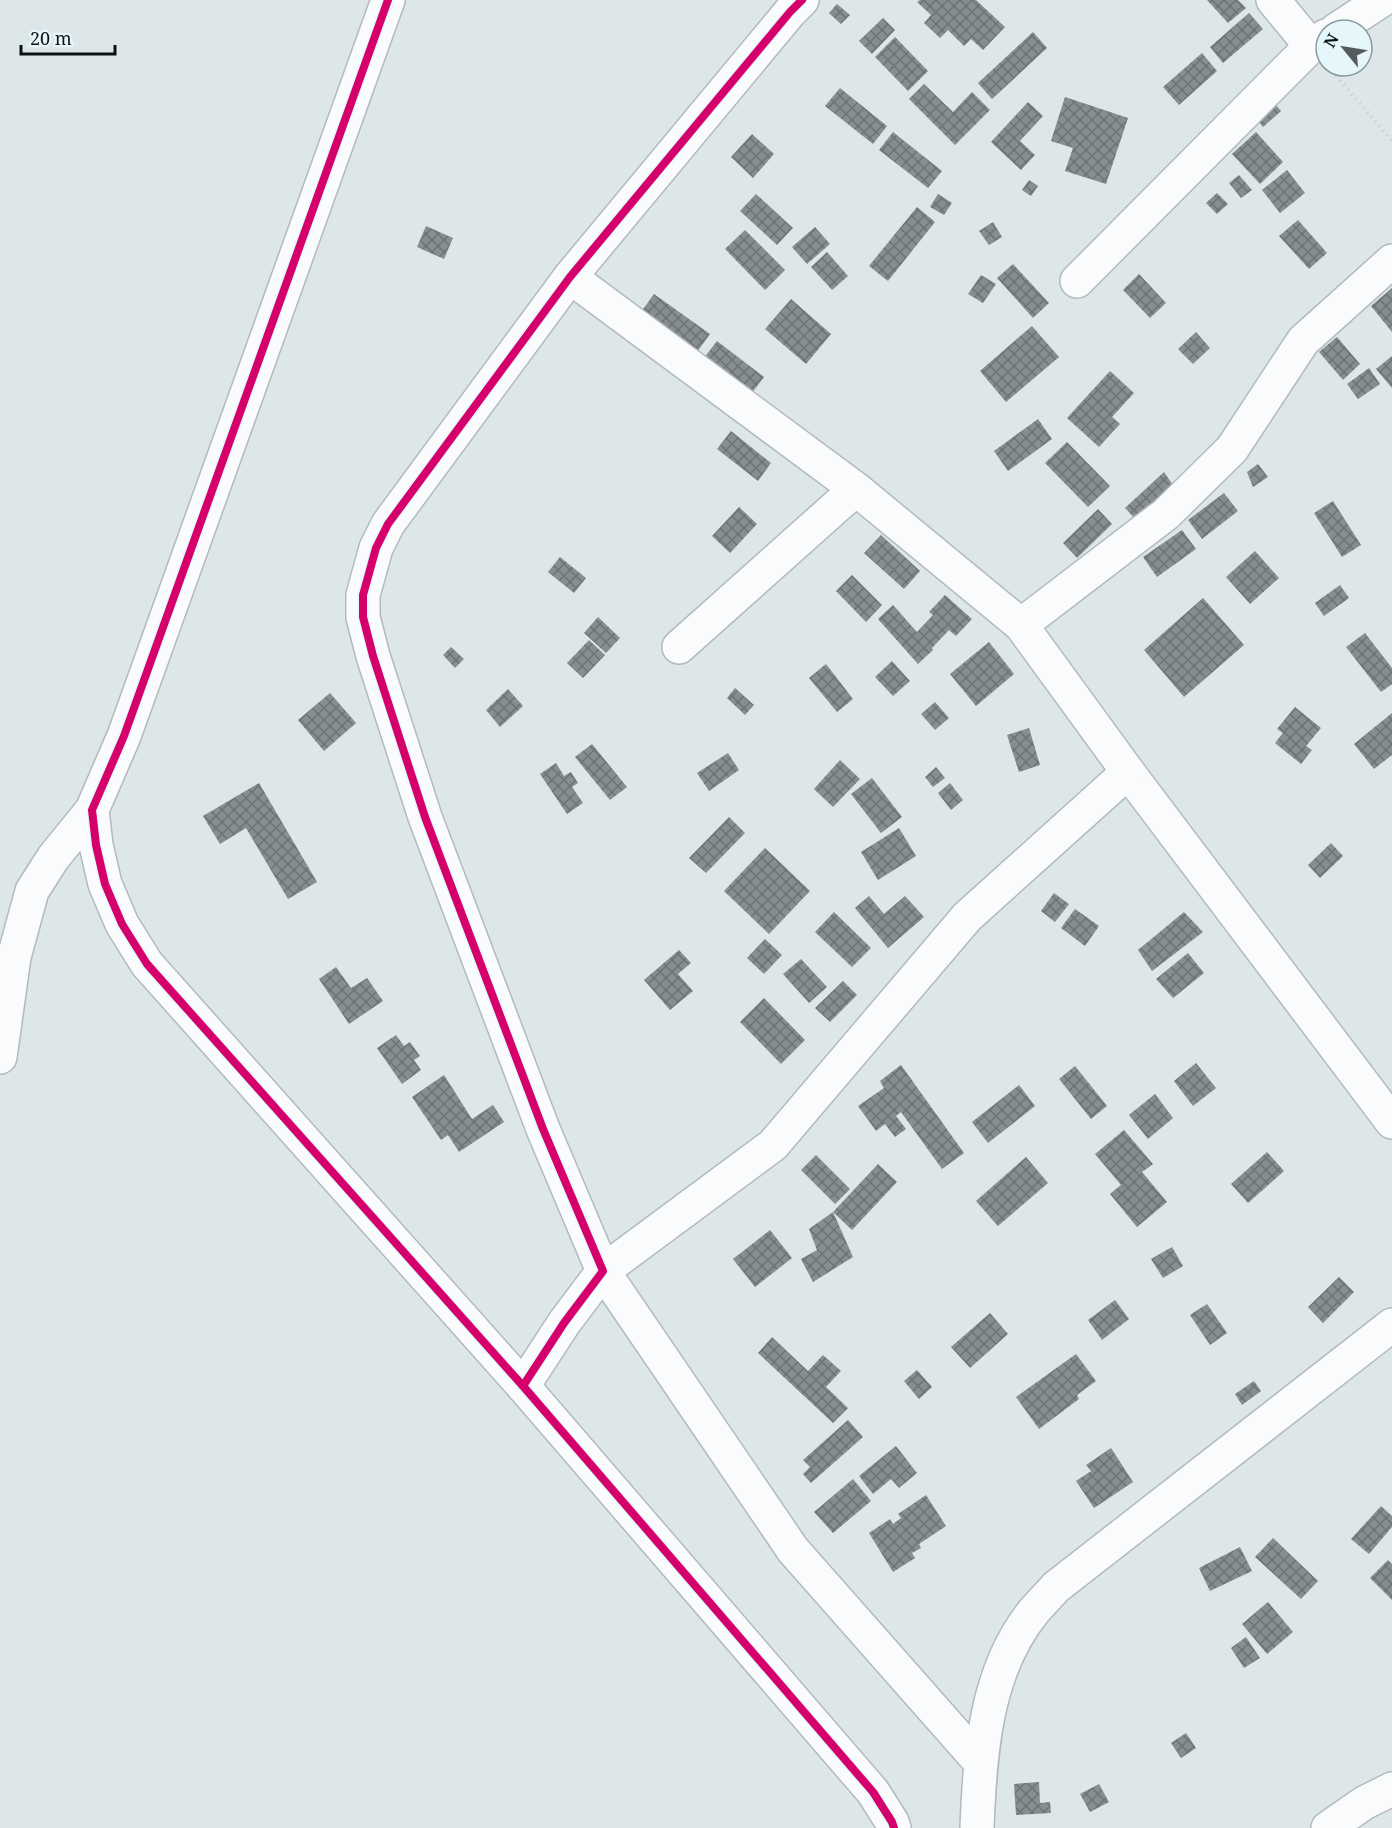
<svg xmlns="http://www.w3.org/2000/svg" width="1392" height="1828" viewBox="0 0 1392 1828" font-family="'Noto Serif',serif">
	<defs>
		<pattern id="building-cross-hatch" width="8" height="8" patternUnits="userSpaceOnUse" patternTransform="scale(1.5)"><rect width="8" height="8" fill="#878e8f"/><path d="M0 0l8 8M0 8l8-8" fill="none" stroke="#6d7374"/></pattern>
	</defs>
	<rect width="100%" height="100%" fill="#dde6e8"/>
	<g fill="url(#building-cross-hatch)">
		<path d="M920 0H976L1005 27 983 50 971 39 964 46 948 30 940 38 924 23 931 15 917 2Z"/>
		<path d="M1207 0H1238L1246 8 1228 23Z"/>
		<path d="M837 4 850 15 841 24 829 13Z"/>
		<path d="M1249 13 1263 29 1223 63 1210 47Z"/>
		<path d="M883 18 895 30 872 54 859 41Z"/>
		<path d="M1033 32 1047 48 992 99 978 83Z"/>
		<path d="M895 37 928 71 908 91 875 57Z"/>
		<path d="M1202 53 1217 71 1179 105 1163 87Z"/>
		<path d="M924 84 953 112 972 92 990 110 955 145 909 99Z"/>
		<path d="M840 88 887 126 873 144 825 106Z"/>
		<path d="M1065 97 1128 118 1106 184 1065 171 1073 148 1051 141Z"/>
		<path d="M1270 98 1281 111 1263 127 1252 114Z"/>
		<path d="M1028 102 1043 116 1020 141 1035 155 1021 170 991 142Z"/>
		<path d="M893 132 942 171 928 188 879 150Z"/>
		<path d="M1256 132 1283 162 1260 184 1232 154Z"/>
		<path d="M752 134 774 154 753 178 731 157Z"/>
		<path d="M1287 170 1305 193 1280 213 1262 190Z"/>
		<path d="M1239 175 1252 190 1241 198 1229 183Z"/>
		<path d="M1029 180 1038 186 1031 196 1022 190Z"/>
		<path d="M1217 193 1228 204 1217 214 1206 203Z"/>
		<path d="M756 194 793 228 777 245 740 211Z"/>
		<path d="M938 194 952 203 944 215 930 207Z"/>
		<path d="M917 207 935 222 888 281 869 266Z"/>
		<path d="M1298 220 1327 253 1309 269 1279 236Z"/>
		<path d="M993 222 1002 237 989 245 979 231Z"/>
		<path d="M426 226 453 238 444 259 417 247Z"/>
		<path d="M815 227 830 244 807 264 792 247Z"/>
		<path d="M745 230 785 270 765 290 725 249Z"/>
		<path d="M827 252 848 276 832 290 811 267Z"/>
		<path d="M1013 264 1049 303 1033 318 997 278Z"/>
		<path d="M1139 274 1166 303 1150 318 1123 290Z"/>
		<path d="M981 275 996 284 983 303 968 294Z"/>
		<path d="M1392 288V332L1371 306Z"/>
		<path d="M654 294 710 334 697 352 641 312Z"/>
		<path d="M791 299 831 334 806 364 765 329Z"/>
		<path d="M1032 326 1059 357 1006 402 980 371Z"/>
		<path d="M1196 332 1210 348 1193 364 1178 349Z"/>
		<path d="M1337 337 1360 364 1343 380 1319 352Z"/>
		<path d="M717 341 764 377 751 394 704 358Z"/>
		<path d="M1392 356V388L1376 369Z"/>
		<path d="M1369 368 1380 384 1358 399 1347 384Z"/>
		<path d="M1110 371 1134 393 1112 417 1120 424 1099 447 1067 418Z"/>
		<path d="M1038 419 1052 439 1008 471 994 451Z"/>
		<path d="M731 431 771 463 758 481 717 449Z"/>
		<path d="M1067 442 1110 486 1088 507 1045 463Z"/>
		<path d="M1258 464 1268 477 1253 487 1247 472Z"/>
		<path d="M1164 472 1175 488 1138 522 1125 508Z"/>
		<path d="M1224 493 1238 511 1202 539 1188 520Z"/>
		<path d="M1333 501 1361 545 1342 557 1314 513Z"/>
		<path d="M739 507 757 524 730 553 712 536Z"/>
		<path d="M1098 509 1112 524 1077 558 1063 543Z"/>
		<path d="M1182 530 1196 549 1157 577 1143 557Z"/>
		<path d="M881 535 920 571 904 589 864 553Z"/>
		<path d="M1255 551 1279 578 1250 604 1226 577Z"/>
		<path d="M560 557 586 578 574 593 548 572Z"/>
		<path d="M852 575 882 605 866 622 836 591Z"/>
		<path d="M1340 585 1349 598 1324 616 1315 603Z"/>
		<path d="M945 595 972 619 956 636 949 630 932 648 933 650 918 664 878 619 893 605 917 632 933 615 929 612Z"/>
		<path d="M1203 598 1244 645 1184 697 1144 650Z"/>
		<path d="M598 617 620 638 606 653 584 633Z"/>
		<path d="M1365 633 1392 668V684L1381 692 1346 647Z"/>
		<path d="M589 640 605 655 583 678 567 663Z"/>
		<path d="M989 642 1014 674 976 706 950 674Z"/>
		<path d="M451 647 464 659 455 668 443 655Z"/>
		<path d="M892 661 910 681 893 696 875 677Z"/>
		<path d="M826 664 853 699 837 712 809 678Z"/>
		<path d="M735 688 754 705 745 715 727 698Z"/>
		<path d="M508 689 523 706 500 727 486 710Z"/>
		<path d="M330 693 356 723 324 751 298 720Z"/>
		<path d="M935 702 949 718 935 730 921 714Z"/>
		<path d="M1295 707 1321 728 1306 746 1312 750 1301 764 1275 743 1283 733 1277 729Z"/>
		<path d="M1392 713V755L1374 769 1354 744Z"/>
		<path d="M1029 728 1040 765 1019 772 1007 735Z"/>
		<path d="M592 744 627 787 610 800 575 757Z"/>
		<path d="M728 753 739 770 709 791 697 773Z"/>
		<path d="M840 760 860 779 833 807 814 789Z"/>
		<path d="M556 763 564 776 571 772 578 783 572 787 583 803 567 814 540 774Z"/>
		<path d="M936 767 945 778 933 787 925 777Z"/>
		<path d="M872 778 902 817 881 833 851 794Z"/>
		<path d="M259 783 317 882 288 899 246 828 220 844 203 816Z"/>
		<path d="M950 783 963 800 951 810 938 793Z"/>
		<path d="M729 817 745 833 706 873 689 858Z"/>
		<path d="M899 828 916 856 878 880 861 852Z"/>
		<path d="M1331 843 1343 856 1320 878 1308 865Z"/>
		<path d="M765 848 810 891 769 934 724 891Z"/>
		<path d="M1054 893 1069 904 1055 922 1041 911Z"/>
		<path d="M869 896 884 914 905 896 924 917 888 948 855 908Z"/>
		<path d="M1075 909 1099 926 1085 946 1061 928Z"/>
		<path d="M834 912 871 948 852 967 815 932Z"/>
		<path d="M1184 912 1203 932 1152 971 1138 950Z"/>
		<path d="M765 939 782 955 764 974 747 958Z"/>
		<path d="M679 950 691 963 678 974 693 991 670 1010 644 980Z"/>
		<path d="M1188 953 1204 973 1173 998 1156 979Z"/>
		<path d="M801 959 827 987 809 1003 783 974Z"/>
		<path d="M336 967 351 988 367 978 383 1001 349 1024 319 979Z"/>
		<path d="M843 981 857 995 830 1022 815 1008Z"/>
		<path d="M764 998 805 1040 781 1064 740 1022Z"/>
		<path d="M396 1035 404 1046 410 1042 420 1056 414 1060 421 1070 402 1084 377 1048Z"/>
		<path d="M1196 1063 1216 1088 1193 1106 1174 1081Z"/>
		<path d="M901 1065 964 1153 942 1169 901 1112 896 1116 906 1129 895 1137 885 1124 876 1131 858 1106 884 1088 880 1081Z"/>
		<path d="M1075 1066 1107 1106 1091 1119 1059 1079Z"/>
		<path d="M444 1075 472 1119 493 1105 504 1122 459 1152 448 1135 441 1140 412 1097Z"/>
		<path d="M1019 1085 1035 1106 988 1143 972 1122Z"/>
		<path d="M1155 1094 1173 1118 1148 1139 1129 1115Z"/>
		<path d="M1124 1130 1153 1164 1142 1172 1167 1202 1137 1227 1110 1194 1121 1185 1095 1154Z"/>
		<path d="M1267 1152 1284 1171 1248 1203 1231 1184Z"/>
		<path d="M816 1155 850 1189 835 1204 801 1170Z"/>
		<path d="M1026 1157 1048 1183 998 1226 976 1201Z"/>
		<path d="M878 1164 897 1182 852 1230 833 1212 853 1257 813 1282 801 1259 817 1250 809 1229 833 1212Z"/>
		<path d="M770 1230 792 1258 755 1287 733 1259Z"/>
		<path d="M1172 1247 1183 1266 1163 1278 1151 1259Z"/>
		<path d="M1339 1277 1354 1292 1323 1323 1308 1307Z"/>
		<path d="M1115 1300 1129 1319 1102 1340 1088 1320Z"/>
		<path d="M1207 1304 1227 1333 1210 1345 1190 1315Z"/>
		<path d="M990 1313 1008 1334 970 1368 951 1347Z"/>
		<path d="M772 1337 808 1371 823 1355 841 1371 826 1387 848 1408 833 1423 758 1353Z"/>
		<path d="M1076 1354 1096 1381 1077 1395 1079 1399 1039 1429 1016 1397Z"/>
		<path d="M917 1370 932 1387 919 1399 904 1381Z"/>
		<path d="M1254 1381 1261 1391 1242 1405 1235 1394Z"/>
		<path d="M848 1420 863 1437 811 1483 803 1474 810 1467 803 1460Z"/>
		<path d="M896 1446 917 1473 899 1488 891 1479 873 1494 859 1476Z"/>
		<path d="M1111 1448 1133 1482 1094 1508 1076 1481 1091 1471 1086 1465Z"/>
		<path d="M853 1479 871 1501 833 1533 814 1512Z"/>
		<path d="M926 1495 946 1526 919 1544 921 1548 912 1553 915 1558 893 1572 869 1533 890 1519 893 1524 901 1518 898 1514Z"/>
		<path d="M1381 1506 1392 1516V1527L1369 1554 1351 1539Z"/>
		<path d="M1273 1538 1318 1581 1301 1599 1255 1557Z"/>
		<path d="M1240 1547 1252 1571 1210 1591 1199 1568Z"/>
		<path d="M1388 1560 1392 1564V1600L1370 1578Z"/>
		<path d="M1268 1602 1293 1632 1267 1654 1242 1624Z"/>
		<path d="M1246 1637 1260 1658 1244 1668 1231 1648Z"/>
		<path d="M1186 1733 1196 1748 1181 1758 1171 1743Z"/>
		<path d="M1039 1782 1040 1803 1050 1802 1051 1813 1016 1815 1014 1784Z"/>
		<path d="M1099 1784 1109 1802 1090 1812 1080 1794Z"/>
	</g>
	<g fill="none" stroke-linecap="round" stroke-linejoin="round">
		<defs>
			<g id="minor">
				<path d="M388 0 124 736 92 810 96 845 105 884 122 924 147 964 523 1386 873 1792 892 1822 894 1828"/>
				<path d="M1273 0 1311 46"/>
				<path d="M1336 30 1382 0"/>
				<path d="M570 277 856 489 1021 625 1128 772 1392 1122"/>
				<path d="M1077 281 1311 46 1326 36"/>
				<path d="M1021 625 1166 514 1232 449 1303 341 1392 261"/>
				<path d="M679 647 856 489"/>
				<path d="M0 1057 14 957 32 891 53 858 92 810"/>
				<path d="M523 1386 564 1323 603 1271 543 1129 425 817 373 656 363 617V595L376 548 388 524 570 277 790 12 802 0"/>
				<path d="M980 1762 793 1550 603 1271 773 1145 967 917 1128 772"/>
				<path d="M977 1828C980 1754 985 1671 1034 1611 1041 1603 1049 1595 1056 1587L1392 1325"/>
				<path d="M1328 1828 1364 1803 1392 1789"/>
			</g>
		</defs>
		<use href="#minor" stroke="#b3babb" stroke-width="36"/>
		<path stroke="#cfd2d3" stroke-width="4" stroke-dasharray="1.5 4.5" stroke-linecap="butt" d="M1332 71 1392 141"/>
		<use href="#minor" stroke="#fafbfc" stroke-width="33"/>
		<defs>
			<g id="cycleway">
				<path d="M388 0 124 736 92 810 96 845 105 884 122 924 147 964 523 1386 873 1792 892 1822 894 1828"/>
				<path d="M523 1386 564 1323 603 1271 543 1129 425 817 373 656 363 617V595L376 548 388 524 570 277 790 12 802 0"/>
			</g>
		</defs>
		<use href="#cycleway" stroke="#e5f7fa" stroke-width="11"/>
		<use href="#cycleway" stroke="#d6006c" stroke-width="8"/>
	</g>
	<g transform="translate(1344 48) rotate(300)"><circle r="28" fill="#e5f7fa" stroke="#8e9b9e" stroke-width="1.5"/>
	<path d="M0-4.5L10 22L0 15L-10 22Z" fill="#555c5e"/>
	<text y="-9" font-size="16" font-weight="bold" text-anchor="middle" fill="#0c1214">N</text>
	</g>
	<path d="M21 45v9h94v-9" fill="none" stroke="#0c1214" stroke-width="3"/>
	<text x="30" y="45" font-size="18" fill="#0c1214" stroke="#e5f7fa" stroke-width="4.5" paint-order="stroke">20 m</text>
</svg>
